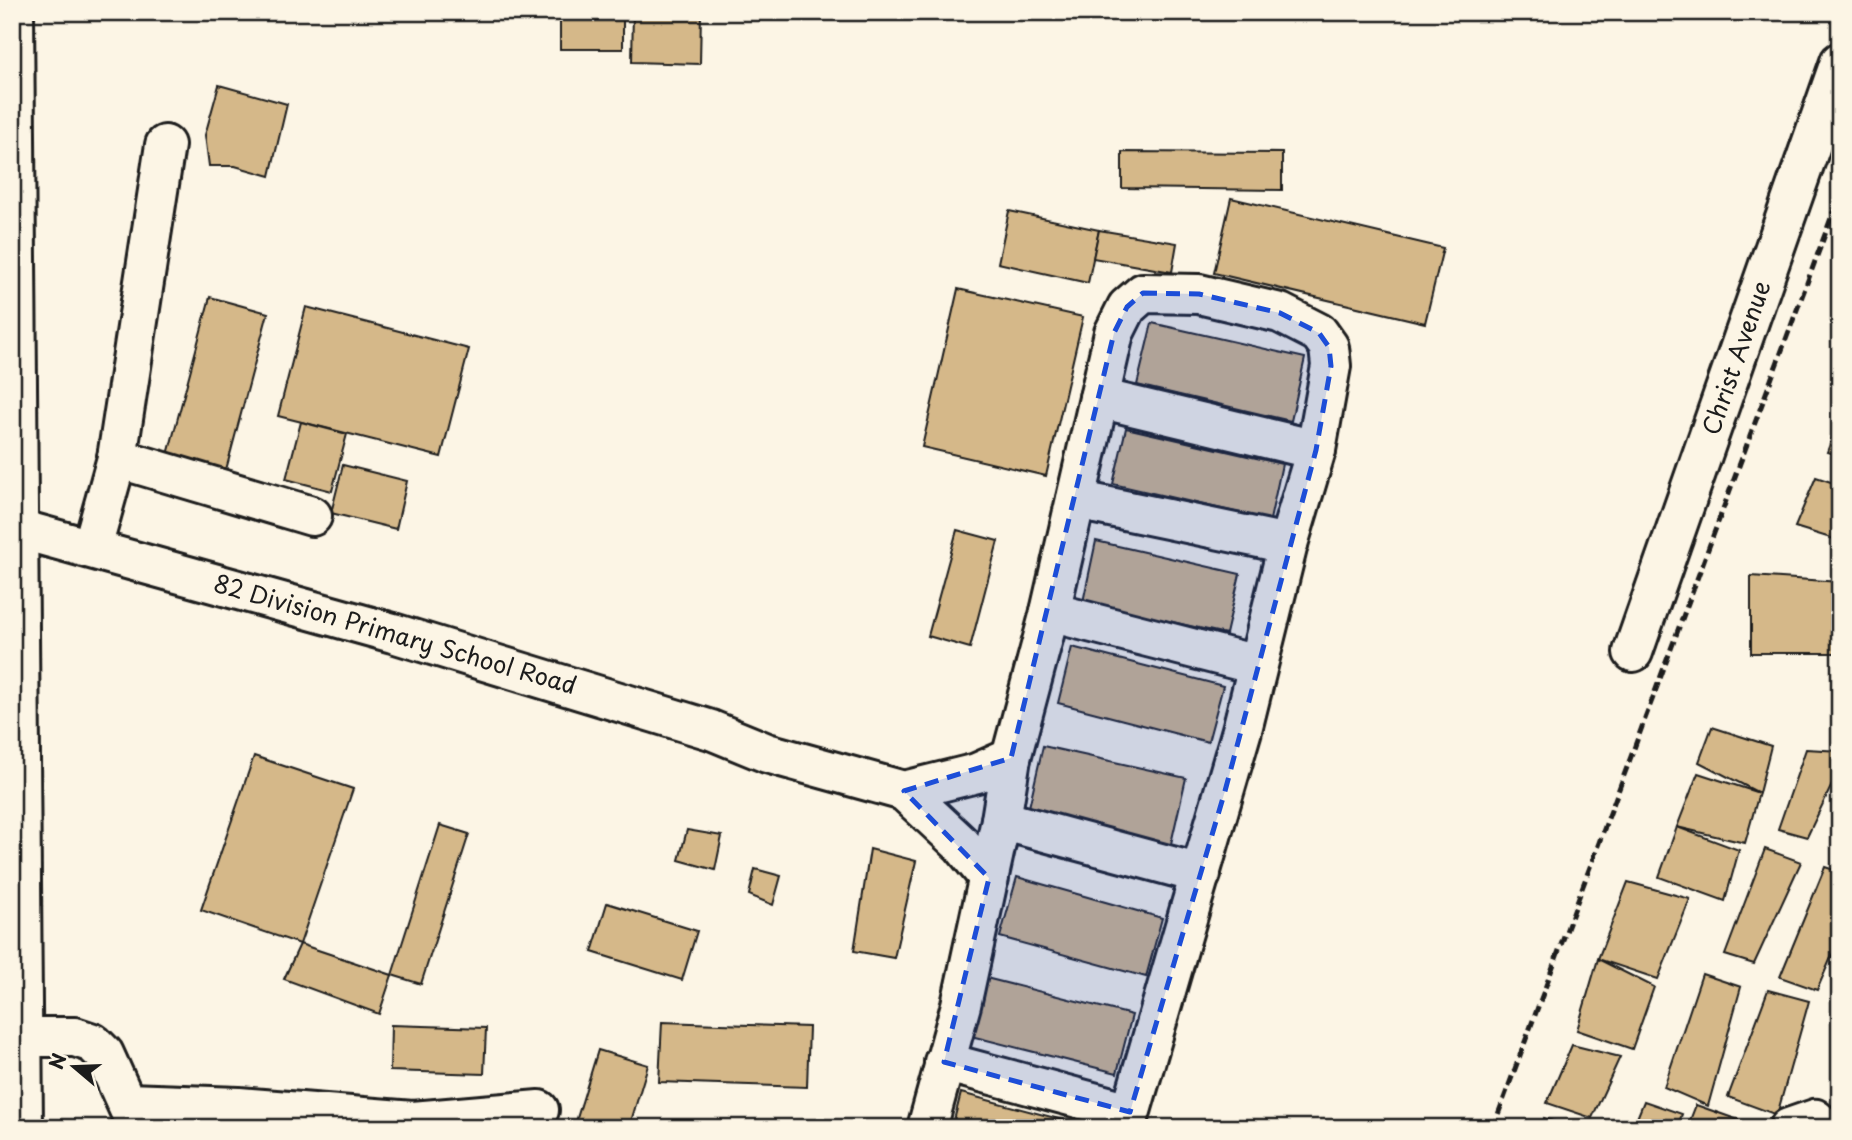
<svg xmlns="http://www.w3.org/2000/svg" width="1852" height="1140" viewBox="0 0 1852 1140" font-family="'Playpen Sans',sans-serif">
	<rect width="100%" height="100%" fill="#fcf5e5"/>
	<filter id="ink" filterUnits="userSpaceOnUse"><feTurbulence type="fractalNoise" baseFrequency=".0143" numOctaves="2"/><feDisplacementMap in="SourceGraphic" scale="14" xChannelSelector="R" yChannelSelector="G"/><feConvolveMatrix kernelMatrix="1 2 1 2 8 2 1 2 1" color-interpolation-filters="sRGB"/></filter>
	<g filter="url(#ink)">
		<g fill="#d5b889" stroke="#1c1c1c" stroke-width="2">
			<rect x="560" y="12" width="63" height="37"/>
			<path d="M633 12H701L700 64 632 62Z"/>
			<path d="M219 85 287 104 270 176 235 166H209L205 135Z"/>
			<path d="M1122 152 1282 153V190L1122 188Z"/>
			<path d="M1231 198 1443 248 1425 323 1214 273Z"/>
			<path d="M1009 211 1099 230 1088 283 998 263Z"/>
			<path d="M1099 230 1177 243 1172 272 1093 258Z"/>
			<path d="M958 289 1083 317 1046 476 922 447Z"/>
			<path d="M210 297 268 313 223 481 165 466Z"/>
			<path d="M306 307 469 349 441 457 278 416Z"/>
			<path d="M1152 323 1305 358 1291 421 1137 385Z"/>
			<path d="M1840 416V456L1827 452Z"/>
			<path d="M301 422 347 434 332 491 286 479Z"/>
			<path d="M1126 428 1282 464 1270 520 1113 484Z"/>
			<path d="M343 465 407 481 396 529 331 513Z"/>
			<path d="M1816 477 1840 485V541L1795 527Z"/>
			<path d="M957 530 998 541 970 648 928 636Z"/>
			<path d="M1096 541 1240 574 1226 634 1083 602Z"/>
			<path d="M1751 576 1840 582V653H1751Z"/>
			<path d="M1072 647 1223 686 1208 742 1058 703Z"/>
			<path d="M1712 727 1771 746 1759 793 1699 762Z"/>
			<path d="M1043 746 1186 778 1170 848 1027 816Z"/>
			<path d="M1806 749 1840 751V768L1807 837 1778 829Z"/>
			<path d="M254 756 353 789 300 944 201 910Z"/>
			<path d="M1698 773 1759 793 1745 843 1677 827Z"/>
			<path d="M440 825 469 834 421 984 392 975Z"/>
			<path d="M1677 827 1739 850 1725 901 1659 877Z"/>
			<path d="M687 830 722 836 715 870 679 860Z"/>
			<path d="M870 849 916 861 894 958 854 951Z"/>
			<path d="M1765 849 1801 862 1754 964 1725 955Z"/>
			<path d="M1825 867 1840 872V937L1817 990 1780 977Z"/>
			<path d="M755 869 781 876 773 905 749 895Z"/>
			<path d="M1017 877 1162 918 1146 977 1000 937Z"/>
			<path d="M1628 882 1690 899 1658 979 1598 959Z"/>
			<path d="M607 903 697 931 682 980 592 952Z"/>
			<path d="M300 944 392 975 379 1014 284 979Z"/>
			<path d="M1598 959 1654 987 1632 1049 1577 1030Z"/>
			<path d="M1702 974 1741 987 1708 1106 1664 1087Z"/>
			<path d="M986 978 1132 1015 1117 1073 971 1036Z"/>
			<path d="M1768 990 1809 1001 1777 1115 1728 1097Z"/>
			<path d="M662 1022 809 1027 807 1087 659 1082Z"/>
			<path d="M391 1025 486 1028 484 1074 390 1071Z"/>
			<path d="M1572 1045 1620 1057 1592 1118 1547 1103Z"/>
			<path d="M598 1050 648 1065 629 1128H574Z"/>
			<path d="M961 1093 1093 1128H952Z"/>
			<path d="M1644 1101 1682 1114 1677 1128H1633Z"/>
			<path d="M1696 1105 1747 1123 1746 1128H1687Z"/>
			<path d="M1544 1118 1573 1128H1542Z"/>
		</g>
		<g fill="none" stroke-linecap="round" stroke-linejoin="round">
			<defs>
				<g id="minor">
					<path d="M1099 398 1316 450"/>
					<path d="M117 458 312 516"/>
					<path d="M1076 500 1288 544"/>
					<path d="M19 529 393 633 711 730 767 753 904 791 962 845 989 878"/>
					<path d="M92 548 117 458 165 145"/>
					<path d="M1050 612 1257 665"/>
					<path d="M1633 652 1840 62"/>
					<path d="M904 791 977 773 1011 758"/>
					<path d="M1001 820 1011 758 1050 612 1114 333 1127 307 1143 293 1199 294 1280 313 1319 333 1329 347 1331 366 1316 450 1288 544 1242 730 1126 1128"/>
					<path d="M24 1037H75L93 1043 104 1054 137 1127"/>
					<path d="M944 1062 1130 1112"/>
					<path d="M128 1103 239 1107 413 1121 539 1110"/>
					<path d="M927 1128 961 1005 1001 820 1201 874"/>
					<path d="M1789 1128 1815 1119 1826 1128"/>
				</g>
				<path id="major" d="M14 12 23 1128"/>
			</defs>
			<use href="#minor" stroke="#1c1c1c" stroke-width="44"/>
			<use href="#major" stroke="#1c1c1c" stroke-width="44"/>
			<use href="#minor" stroke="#fcf5e5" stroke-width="38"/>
			<use href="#major" stroke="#fcf5e5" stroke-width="38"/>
			<path stroke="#1c1c1c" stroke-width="5" stroke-dasharray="10 5" stroke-linecap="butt" d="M1493 1128 1840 194"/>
		</g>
	</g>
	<path fill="#1d4ed8" fill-opacity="0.2" stroke="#1d4ed8" stroke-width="5" stroke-dasharray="14 9" stroke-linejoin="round" d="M1143 293 1199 294 1280 313 1319 333 1329 347 1331 366 1316 450 1225 791 1130 1112 944 1062 989 878 904 791 1011 758 1114 333 1127 307Z"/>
	<g text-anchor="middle" stroke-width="5" stroke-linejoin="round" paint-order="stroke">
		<g font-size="24" fill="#1c1c1c" stroke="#fcf5e5">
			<text transform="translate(1737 358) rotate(-71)" y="8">Christ Avenue</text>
			<text transform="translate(395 635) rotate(16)" y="8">82 Division Primary School Road</text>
		</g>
	</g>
	<rect width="1852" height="1140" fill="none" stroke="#fcf5e5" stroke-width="42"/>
	<rect x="21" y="21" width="1810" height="1098" fill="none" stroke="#1c1c1c" stroke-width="2.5" filter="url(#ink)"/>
	<g transform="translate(74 1067) rotate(289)" stroke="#fcf5e5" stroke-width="5" paint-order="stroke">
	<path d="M0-5L12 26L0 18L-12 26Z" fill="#1c1c1c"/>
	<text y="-10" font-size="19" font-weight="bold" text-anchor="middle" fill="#1c1c1c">N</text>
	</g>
</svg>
